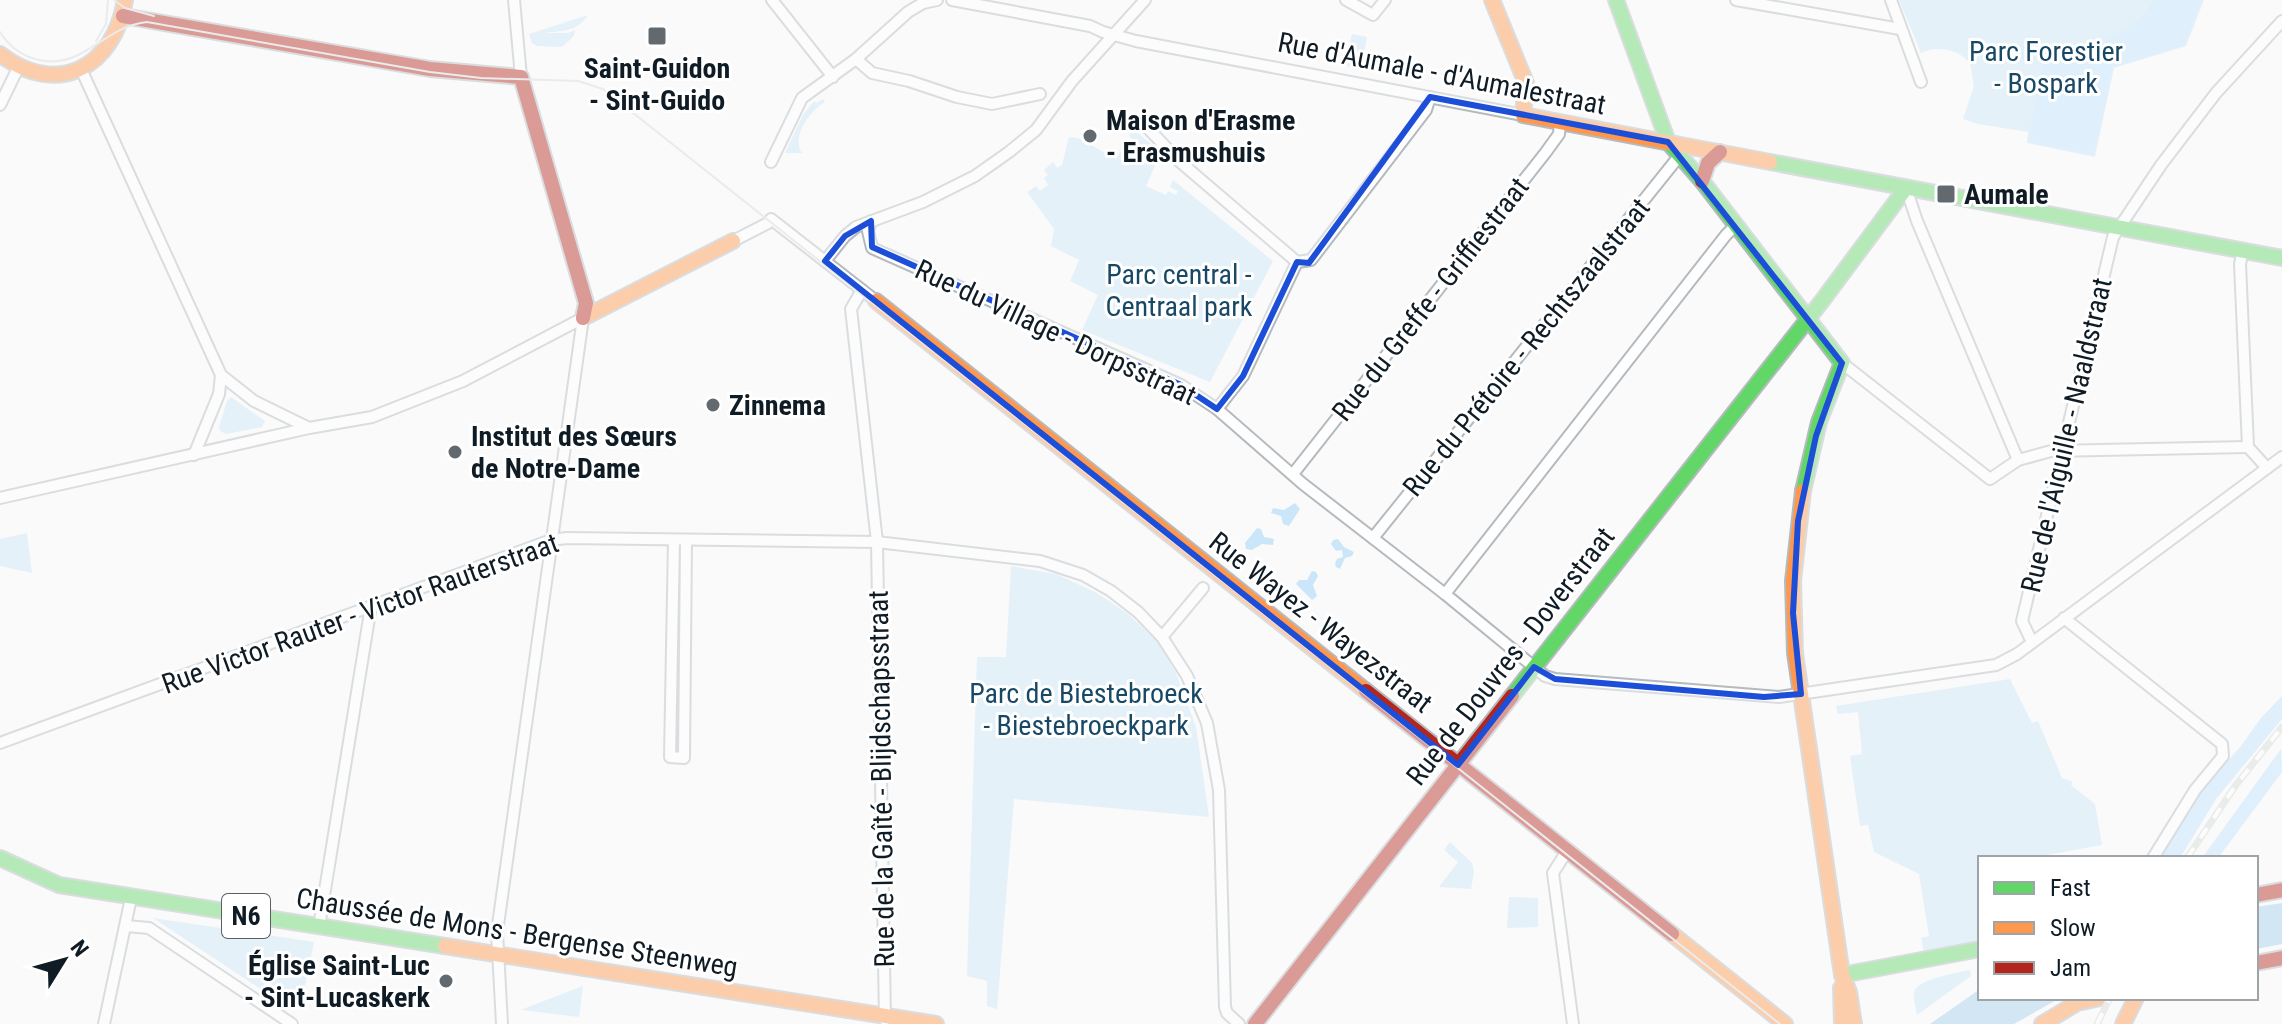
<svg xmlns="http://www.w3.org/2000/svg" width="2282" height="1024" viewBox="0 0 2282 1024" font-family="'Roboto Condensed',sans-serif">
	<rect width="100%" height="100%" fill="#fafafa"/>
	<g fill="#cce6f9">
		<path d="M1899 0H2204L2186 46 2114 68 2095 157 2027 143 2028 132 1978 124 1963 119 1974 86 1970 63C1958 49 1937 45 1921 53Z"/>
		<path d="M588 15C578 32 561 31 543 33H568L575 30 574 36 562 47 537 46 532 43 529 34Z"/>
		<path d="M1352 34 1367 37 1361 68 1345 66Z"/>
		<path d="M823 99 825 102C810 111 791 136 802 153H785L803 115 814 101 816 103Z"/>
		<path d="M1134 130 1161 152 1146 186 1166 195 1168 191 1176 195 1178 191 1170 187 1173 180 1273 261 1210 382 1082 330 1098 295 1070 281 1079 260 1051 246 1054 229 1027 192 1036 186 1040 191 1048 185 1044 178 1048 175 1044 170 1053 162 1057 168 1062 165 1069 137 1078 138 1116 159 1122 149 1125 150 1131 138 1129 135Z"/>
		<path d="M231 397 265 421 262 427 226 434 220 431 219 427 227 401Z"/>
		<path d="M1295 503 1300 509 1289 526 1283 524 1281 516 1271 513 1273 508 1284 510Z"/>
		<path d="M1257 528 1261 529 1264 537 1274 539 1273 545 1262 544 1252 550 1246 549 1245 543Z"/>
		<path d="M27 533 32 573 0 566V539Z"/>
		<path d="M1338 539 1344 547 1354 552 1352 556 1345 558 1340 569 1336 567 1335 563 1337 559 1343 557 1342 550 1336 551 1331 544 1333 540Z"/>
		<path d="M1011 566 1056 574 1097 593 1127 613 1157 641 1176 673 1196 727 1209 817 1014 799 997 1009 987 1006V981L967 976 977 657H1006Z"/>
		<path d="M1312 571 1316 572 1318 576 1313 585 1317 596 1312 600 1296 584 1299 580H1307Z"/>
		<path d="M2010 679 2032 723 2038 721 2062 778 2073 782 2071 785 2095 804 2102 845 2030 858H1980V941L1924 953 1921 938 1929 936 1919 874 1874 852 1868 825 1860 826 1850 756 1862 754 1858 712 1838 714 1836 706Z"/>
		<path d="M1450 842 1472 863 1474 872 1471 889 1439 887 1458 862 1444 850Z"/>
		<path d="M1509 897 1538 898V927L1507 928Z"/>
		<path d="M153 918 314 942 302 1000 299 1005 291 1009Z"/>
		<path d="M1970 970 1971 976 1917 1015C1916 1008 1912 996 1915 990 1922 978 1957 973 1970 970Z"/>
		<path d="M583 986 579 1017 521 1010 523 1009Z"/>
	</g>
	<g fill="#bfe2fc">
		<path d="M2154 0H2202L2185 45 2113 67 2094 155 2028 142 2045 49C2090 42 2127 42 2154 0Z"/>
		<path d="M2282 696V719L2216 799 2180 858H2160L2194 799 2241 746 2261 718Z"/>
		<path d="M2281 749 2282 772 2218 858H2202Z"/>
	</g>
	<g fill="#a2cfee">
		<path d="M2282 903V944L2256 949V907Z"/>
		<path d="M1980 989V998H2060L2014 1024H1930Z"/>
	</g>
	<g fill="none" stroke-linecap="round" stroke-linejoin="round">
		<defs>
			<g id="street">
				<path d="M514 0 521 77"/>
				<path d="M772 0 833 77"/>
				<path d="M952 0 1090 26 1103 32 1136 41 1523 115"/>
				<path d="M1346 0 1373 15 1385 0"/>
				<path d="M1736 0 1900 29"/>
				<path d="M1891 0 1921 82"/>
				<path d="M856 59 872 73 909 81 957 97 992 104 1040 94"/>
				<path d="M81 69 221 375 254 401 309 428"/>
				<path d="M0 105 18 68"/>
				<path d="M1143 123 1179 161 1297 262"/>
				<path d="M771 162 802 98 856 59 908 12 923 3 937 0"/>
				<path d="M1906 188 1917 221 2018 460"/>
				<path d="M871 221 868 231 872 248 1181 385 1217 409 1303 484 1445 594 1545 676 1555 679 1779 697 1996 665 2017 654 2282 457"/>
				<path d="M733 241 768 223 771 219 876 301"/>
				<path d="M2243 250 2240 264 2248 447 2267 468"/>
				<path d="M825 261 845 236 856 227 923 202 975 176 1009 152 1036 130 1072 81 1145 0"/>
				<path d="M1297 262 1311 260 1426 110 1430 97"/>
				<path d="M862 290 851 309 877 542 885 1020"/>
				<path d="M1842 363 1990 479 2018 460 2051 451 2248 447"/>
				<path d="M1217 409 1243 376 1297 262"/>
				<path d="M194 455 219 394 221 375"/>
				<path d="M1293 474 1546 152 1559 134 1560 122"/>
				<path d="M0 498 309 428 372 417 463 381 583 318"/>
				<path d="M1373 538 1680 155"/>
				<path d="M674 540 670 757 684 758 686 541"/>
				<path d="M1445 594 1726 235 1736 225"/>
				<path d="M2064 618 2222 744 2223 756 2195 790 2153 858"/>
				<path d="M1162 637 1203 588"/>
				<path d="M2032 642 2022 621 2113 237 2161 165 2216 93 2282 21"/>
				<path d="M0 743 551 540 567 538 877 542 1040 561 1083 575 1111 591 1138 612 1162 637 1187 676 1207 723 1219 790 1225 1007 1227 1013 1239 1024"/>
				<path d="M1567 851 1553 873 1573 1024"/>
				<path d="M126 926 149 928 292 1024"/>
				<path d="M319 927 371 606"/>
				<path d="M104 1024 131 898"/>
				<path d="M502 1024 497 932 583 318"/>
			</g>
			<g id="fast">
				<path d="M1616 0 1668 142 1702 181 1842 363 1819 422 1803 491"/>
				<path d="M1770 162 2282 258"/>
				<path d="M1512 696 1822 301 1906 188"/>
				<path d="M0 858 59 885 445 946"/>
				<path d="M1842 975 1980 949"/>
			</g>
			<g id="slow">
				<path d="M1492 0 1526 83 1523 115 1770 162"/>
				<path d="M0 54C57 98 114 68 125 0"/>
				<path d="M876 301 1366 691"/>
				<path d="M583 318 733 241"/>
				<path d="M1803 491 1793 581 1795 653 1842 975 1849 992 1854 1024"/>
				<path d="M1672 934 1785 1024"/>
				<path d="M445 946 936 1024"/>
				<path d="M1841 988 1842 1024"/>
				<path d="M2042 1024 2077 1003 2100 998"/>
				<path d="M2123 1024 2136 998"/>
			</g>
			<g id="jam">
				<path d="M123 16 430 69 521 77 586 303 583 318"/>
				<path d="M1702 181 1708 163 1720 152"/>
				<path d="M1366 691 1672 934"/>
				<path d="M2256 895 2282 890"/>
				<path d="M2256 963 2282 958"/>
				<path d="M1255 1024 1512 696"/>
			</g>
		</defs>
		<use href="#street" stroke="#b4babe" stroke-width="14"/>
		<use href="#fast" stroke="#b4babe" stroke-width="18"/>
		<use href="#slow" stroke="#b4babe" stroke-width="18"/>
		<use href="#jam" stroke="#b4babe" stroke-width="18"/>
		<use href="#street" stroke="#fefefe" stroke-width="10"/>
		<use href="#fast" stroke="#63d668" stroke-width="14"/>
		<use href="#slow" stroke="#ff974d" stroke-width="14"/>
		<use href="#jam" stroke="#b3261e" stroke-width="14"/>
		<g stroke="#d8d9da" stroke-width="2">
			<path d="M114 0 125 8 154 16"/>
			<path d="M0 32C17 59 49 69 78 55 103 43 118 25 147 22L430 72 481 78 578 81 603 89 1780 1024"/>
			<path d="M96 41 106 24 108 0"/>
		</g>
		<defs>
			<g id="rail">
				<path d="M2187 858 2236 785 2282 727"/>
				<path d="M2097 1024 2110 998"/>
			</g>
		</defs>
		<use href="#rail" stroke="#d8d9da" stroke-width="7"/>
		<use href="#rail" stroke="#fff" stroke-width="4" stroke-dasharray="12" stroke-linecap="butt"/>
	</g>
	<path d="M0 0H2282V1024H0ZM1430 97 1668 142 1842 363 1816 436 1798 521 1793 613 1801 694 1764 697 1555 679 1534 667 1458 765 825 261 845 236 871 221 872 247 1181 385 1217 409 1243 376 1297 262 1309 263Z" fill="#fafafa" fill-opacity=".55" fill-rule="evenodd"/>
	<path fill="none" stroke="#1d4ed8" stroke-width="6" stroke-linejoin="round" d="M1430 97 1668 142 1842 363 1816 436 1798 521 1793 613 1801 694 1764 697 1555 679 1534 667 1458 765 825 261 845 236 871 221 872 247 1181 385 1217 409 1243 376 1297 262 1309 263Z"/>
	<g fill="#626a70" stroke="#fff" stroke-width="3">
		<rect x="647" y="26" width="20" height="20" rx="4"/>
		<circle cx="1090" cy="136" r="8"/>
		<rect x="1936" y="184" width="20" height="20" rx="4"/>
		<circle cx="713" cy="405" r="8"/>
		<circle cx="455" cy="452" r="8"/>
		<circle cx="446" cy="981" r="8"/>
	</g>
	<g text-anchor="middle" stroke-width="6" stroke-linejoin="round" paint-order="stroke">
		<rect fill="#fff" stroke="#586066" stroke-width="2" x="222" y="894" width="48" height="44" rx="6"/>
		<g font-size="26" font-weight="bold" fill="#101c25">
			<text x="246" y="925">N6</text>
		</g>
		<g font-size="28" fill="#174866" stroke="#fff">
			<text x="2046" y="61">Parc Forestier<tspan x="2046" dy="32">- Bospark</tspan></text>
			<text x="1179" y="284">Parc central -<tspan x="1179" dy="32">Centraal park</tspan></text>
			<text x="1086" y="703">Parc de Biestebroeck<tspan x="1086" dy="32">- Biestebroeckpark</tspan></text>
		</g>
		<g font-size="28" font-weight="bold" fill="#101c25" stroke="#fff" text-anchor="start">
			<text x="657" y="78" text-anchor="middle">Saint-Guidon<tspan x="657" dy="32">- Sint-Guido</tspan></text>
			<text x="1106" y="130">Maison d'Erasme<tspan x="1106" dy="32">- Erasmushuis</tspan></text>
			<text x="1964" y="204">Aumale</text>
			<text x="729" y="415">Zinnema</text>
			<text x="471" y="446">Institut des Sœurs<tspan x="471" dy="32">de Notre-Dame</tspan></text>
			<text x="430" y="975" text-anchor="end">Église Saint-Luc<tspan x="430" dy="32">- Sint-Lucaskerk</tspan></text>
		</g>
		<g font-size="28" fill="#101c25" stroke="#fff">
			<text transform="translate(1442 73) rotate(11)" y="10">Rue d'Aumale - d'Aumalestraat</text>
			<text transform="translate(1430 299) rotate(-52)" y="10">Rue du Greffe - Griffiestraat</text>
			<text transform="translate(1056 332) rotate(25)" y="10">Rue du Village - Dorpsstraat</text>
			<text transform="translate(1526 347) rotate(-51)" y="10">Rue du Prétoire - Rechtszaalstraat</text>
			<text transform="translate(2066 435) rotate(-77)" y="10">Rue de l'Aiguille - Naaldstraat</text>
			<text transform="translate(360 613) rotate(-20)" y="10">Rue Victor Rauter - Victor Rauterstraat</text>
			<text transform="translate(1321 622) rotate(38)" y="10">Rue Wayez - Wayezstraat</text>
			<text transform="translate(1510 656) rotate(-52)" y="10">Rue de Douvres - Doverstraat</text>
			<text transform="translate(881 779) rotate(-91)" y="10">Rue de la Gaîté - Blijdschapsstraat</text>
			<text transform="translate(517 932) rotate(9)" y="10">Chaussée de Mons - Bergense Steenweg</text>
		</g>
	</g>
	<rect x="1978" y="856" width="280" height="144" fill="#ffffff" stroke="#9fa4a8" stroke-width="2"/>
	<rect x="1994" y="882" width="40" height="12" fill="#63d668" stroke="#9fa4a8" stroke-width="2"/>
	<text x="2050" y="896" font-size="24" fill="#101c25">Fast</text>
	<rect x="1994" y="922" width="40" height="12" fill="#ff974d" stroke="#9fa4a8" stroke-width="2"/>
	<text x="2050" y="936" font-size="24" fill="#101c25">Slow</text>
	<rect x="1994" y="962" width="40" height="12" fill="#b3261e" stroke="#9fa4a8" stroke-width="2"/>
	<text x="2050" y="976" font-size="24" fill="#101c25">Jam</text>
	<g transform="translate(64 960) rotate(53)" stroke="#ffffff" stroke-width="6" paint-order="stroke">
	<path d="M0-6L14 30L0 20L-14 30Z" fill="#101c25"/>
	<text y="-12" font-size="22" font-weight="bold" text-anchor="middle" fill="#101c25">N</text>
	</g>
</svg>
